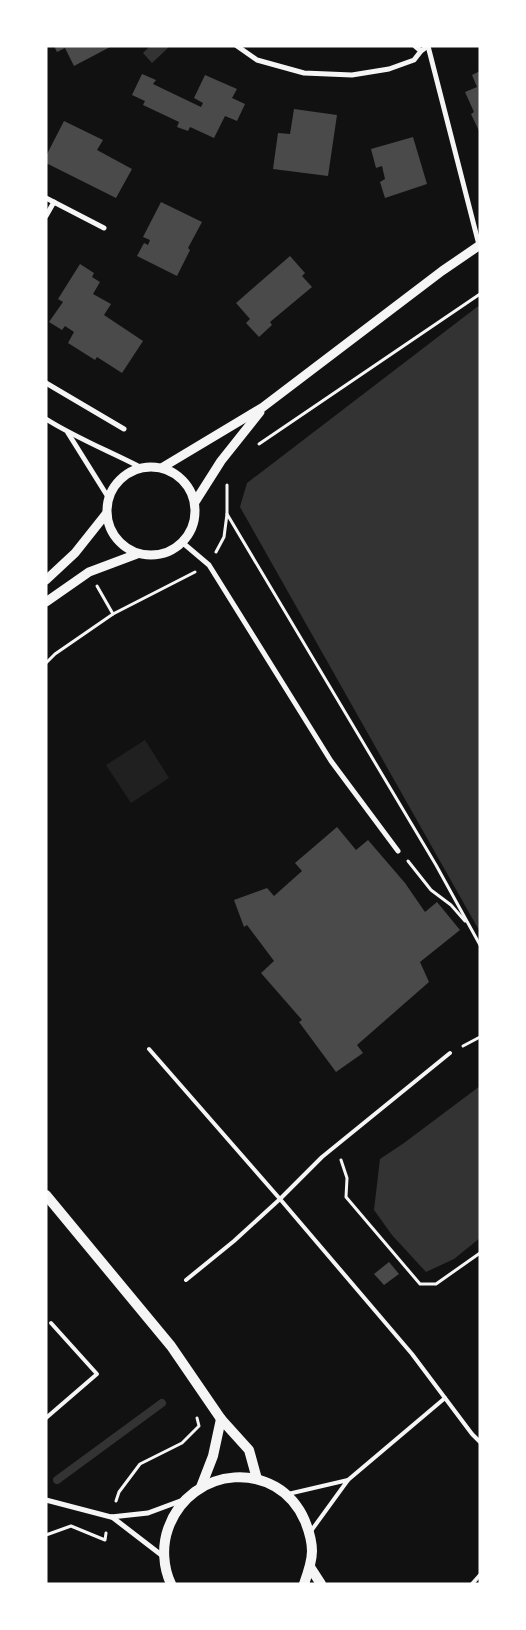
<svg xmlns="http://www.w3.org/2000/svg" width="526" height="1630" viewBox="0 0 526 1630" font-family="'Playfair Display',serif">
	<rect width="100%" height="100%" fill="#111"/>
	<path fill="#202020" d="M145 740 169 778 131 803 106 765Z"/>
	<g fill="#333">
		<path d="M150 46H170L152 63 143 53Z"/>
		<path d="M480 306V932L240 507 247 483 477 307Z"/>
		<path d="M480 1086V1238L454 1259 426 1272 392 1235 374 1210 380 1159 404 1143Z"/>
	</g>
	<g fill="none" stroke-linecap="round" stroke-linejoin="round">
		<path stroke="#333" stroke-width="8" d="M57 1480 162 1403"/>
	</g>
	<g fill="#4a4a4a">
		<path d="M54 46H112L74 66 65 48 57 52Z"/>
		<path d="M480 71V133L471 114 474 112 465 92 477 87 472 75Z"/>
		<path d="M142 74 156 80 153 84 201 107 203 103 194 98 205 75 237 89 232 98 245 104 237 121 225 116 214 138 190 127 188 131 177 127 179 122 143 105 145 101 132 95Z"/>
		<path d="M294 109 337 115 328 176 273 169 278 133 290 134Z"/>
		<path d="M64 121 103 140 97 150 132 169 116 198 46 163V156Z"/>
		<path d="M413 137 427 184 385 198 380 182 385 179 382 166 376 168 371 149Z"/>
		<path d="M161 202 202 222 188 248 190 250 177 276 137 256 144 243 148 245 150 240 143 237Z"/>
		<path d="M290 256 305 273 302 276 312 287 270 322 272 325 259 337 246 323 250 319 236 303Z"/>
		<path d="M80 264 94 273 92 277 100 282 93 294 111 304 104 315 143 341 122 373 97 357 95 360 68 343 74 332 65 326 62 330 49 322 63 302 58 299Z"/>
		<path d="M337 827 356 850 368 840 405 883 425 912 437 902 460 930 420 962 429 982 357 1045 363 1053 336 1072 299 1022 302 1020 261 973 274 961 247 925 244 927 234 900 267 888 274 896 302 871 295 863Z"/>
		<path d="M389 1262 399 1274 384 1285 374 1274Z"/>
	</g>
	<g fill="none" stroke-linecap="round" stroke-linejoin="round">
		<g stroke="#f5f5f5" stroke-width="3">
			<path d="M259 444 480 294"/>
			<path d="M227 514 436 865 480 945"/>
			<path d="M216 552 224 537 227 514V485"/>
			<path d="M97 586 113 614"/>
			<path d="M46 663 55 654 113 614 195 572"/>
			<path d="M408 861 431 890 451 905 465 921"/>
			<path d="M463 1046 480 1037"/>
			<path d="M341 1160 347 1178 346 1197 420 1284H436L480 1253"/>
			<path d="M116 1501 119 1492 140 1464 182 1443 199 1426 197 1418"/>
			<path d="M46 1535 71 1526 105 1540 106 1533"/>
		</g>
		<g stroke="#f5f5f5" stroke-width="4">
			<path d="M149 1049 280 1199 234 1241 186 1280"/>
			<path d="M445 1398 472 1434 480 1442"/>
			<path d="M46 1418 97 1374 51 1323"/>
			<path d="M348 1480 445 1398 412 1354 280 1199 322 1157 450 1053"/>
			<path d="M288 1494 348 1480 311 1531"/>
			<path d="M472 1584 480 1575"/>
		</g>
		<g stroke="#f5f5f5" stroke-width="5">
			<path d="M237 46 257 60 304 73 352 75 389 69 414 60 421 51 428 46"/>
			<path d="M415 46 421 51"/>
			<path d="M428 46 479 245"/>
			<path d="M46 198 104 228"/>
			<path d="M46 216 54 202"/>
			<path d="M46 383 124 429"/>
			<path d="M46 419C76 438 109 451 140 467"/>
			<path d="M68 433 108 497"/>
			<path d="M183 543 209 565 331 761 398 851"/>
			<path d="M46 1500 111 1517 148 1513 183 1500"/>
			<path d="M112 1517 164 1557"/>
		</g>
		<g stroke="#f5f5f5" stroke-width="9">
			<path d="M163 467 263 407 442 271 480 245"/>
			<circle cx="151" cy="511" r="44"/>
			<path d="M195 502 221 461 260 412"/>
			<path d="M46 580 75 553 106 514"/>
			<path d="M46 602 89 572 137 554"/>
		</g>
		<g stroke="#f5f5f5" stroke-width="10">
			<path d="M46 1195 171 1346 221 1419 249 1450 257 1479"/>
			<path d="M201 1487 213 1456 221 1419"/>
			<path d="M310 1567 321 1584"/>
			<path d="M171 1584C163 1567 162 1546 168 1529 190 1465 278 1458 305 1521 309 1531 312 1540 312 1551 312 1562 308 1573 304 1584"/>
		</g>
	</g>
	<rect width="526" height="1630" fill="none" stroke="#ffffff" stroke-width="95"/>
</svg>
